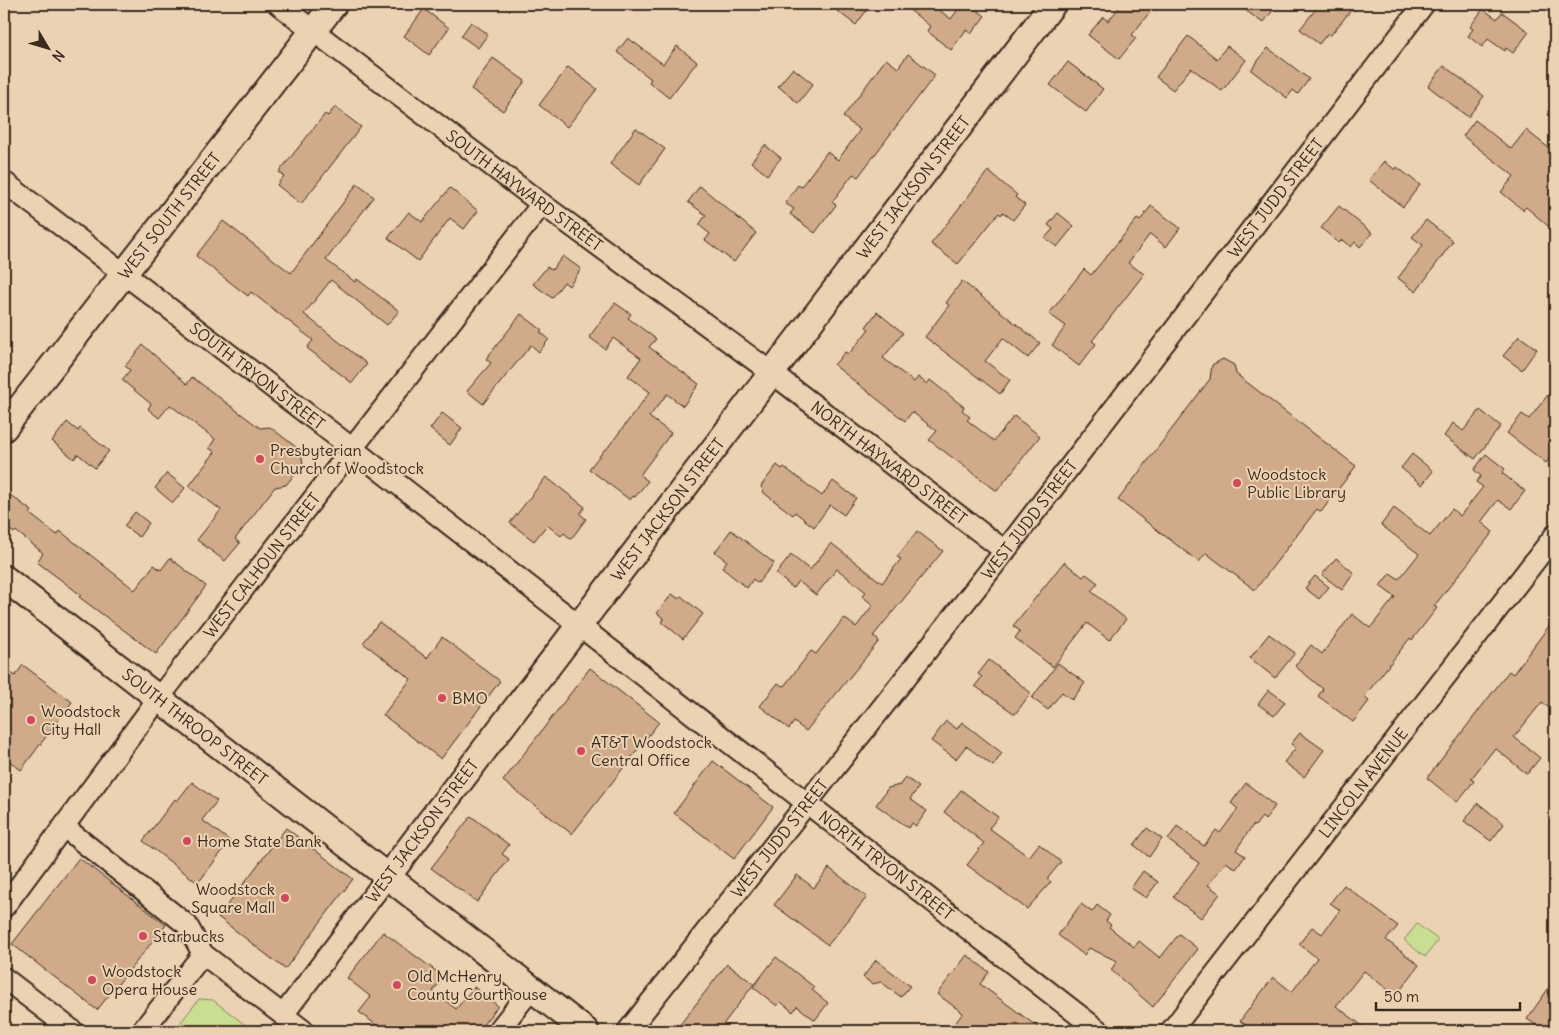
<svg xmlns="http://www.w3.org/2000/svg" width="1559" height="1035" viewBox="0 0 1559 1035" font-family="Delius,sans-serif">
	<rect width="100%" height="100%" fill="#ebd2b3"/>
	<filter id="ink" filterUnits="userSpaceOnUse"><feTurbulence type="fractalNoise" baseFrequency=".02" numOctaves="2"/><feDisplacementMap in="SourceGraphic" scale="10" xChannelSelector="R" yChannelSelector="G"/><feConvolveMatrix kernelMatrix="1 2 1 2 8 2 1 2 1" color-interpolation-filters="sRGB"/></filter>
	<g filter="url(#ink)">
		<g fill="#cade93" stroke="#828458">
			<path d="M1417 924 1438 940 1425 957 1404 940Z"/>
			<path d="M199 999 213 1000 253 1031H174Z"/>
		</g>
		<g fill="#d1ab89" stroke="#3b2a1e">
			<path d="M828 4H871L856 25Z"/>
			<path d="M902 4H931L951 19 962 4H969L985 16 971 34 966 30 951 50 927 31 930 26Z"/>
			<path d="M1122 4H1156L1132 35 1136 38 1119 59 1088 35 1103 17 1108 21Z"/>
			<path d="M1237 4H1278L1263 23Z"/>
			<path d="M1320 4H1356L1330 36 1328 33 1319 44 1300 29Z"/>
			<path d="M424 9 449 28 429 55 404 36Z"/>
			<path d="M1483 9 1497 19 1502 12 1529 32 1513 53 1506 48 1505 51 1488 39 1482 47 1468 36 1473 29 1470 27Z"/>
			<path d="M471 22 488 34 478 48 461 36Z"/>
			<path d="M1188 36 1217 59 1227 46 1246 60 1222 91 1191 68 1173 90 1156 77Z"/>
			<path d="M628 38 663 64 677 46 697 62 669 98 649 82 651 79 617 52Z"/>
			<path d="M1268 48 1309 79 1298 94 1293 90 1287 98 1251 70Z"/>
			<path d="M908 54 935 75 858 177 853 174 832 202 836 205 815 233 790 214 794 209 785 203 798 185 801 187 827 152 838 160 860 130 843 117 886 59 898 68Z"/>
			<path d="M493 58 525 81 503 111 471 89Z"/>
			<path d="M1068 62 1103 89 1086 112 1050 85Z"/>
			<path d="M1444 66 1484 96 1468 117 1428 86Z"/>
			<path d="M568 67 597 89 567 127 539 105Z"/>
			<path d="M793 68 813 84 798 103 778 86Z"/>
			<path d="M335 107 361 127 301 204 277 185 284 176 279 172 325 114 328 116Z"/>
			<path d="M1475 120 1511 149 1526 130 1555 153V232L1526 207 1523 210 1501 192 1514 176 1463 136Z"/>
			<path d="M636 128 665 149 639 185 610 164Z"/>
			<path d="M765 145 781 158 767 175 751 162Z"/>
			<path d="M1384 161 1395 170 1397 167 1420 185 1403 207 1369 180Z"/>
			<path d="M988 171 1017 195 1015 197 1025 205 1013 220 1003 212 1001 215 999 213 958 264 931 244Z"/>
			<path d="M357 184 374 197 326 260 355 282 357 279 399 311 387 325 331 280 304 314 367 364 352 383 307 348 313 340 251 292 248 296 196 256 223 221 291 273Z"/>
			<path d="M700 186 756 233 734 262 705 240 710 234 699 225 706 215 688 202Z"/>
			<path d="M450 188 478 211 464 229 450 218 418 261 388 238 409 212 422 222Z"/>
			<path d="M1151 206 1180 228 1166 247 1150 234 1128 263 1144 274 1092 341 1096 344 1079 366 1052 345 1066 326 1049 314 1084 269 1091 275 1137 219 1140 221Z"/>
			<path d="M1339 206 1372 233 1360 247 1355 242 1351 247 1342 240 1339 243 1321 228Z"/>
			<path d="M1058 213 1074 226 1057 247 1045 238 1053 229 1048 225Z"/>
			<path d="M1426 220 1453 241 1416 292 1398 278 1423 245 1412 237Z"/>
			<path d="M563 256 581 269 569 286 564 282 552 298 533 284 547 267 552 270Z"/>
			<path d="M962 281 1040 343 1028 358 1003 338 985 361 1010 380 1000 394 925 337 949 305 946 303Z"/>
			<path d="M615 303 631 314 628 318 656 339 649 347 699 384 683 406 667 394 649 417 671 433 640 475 648 481 635 497 633 496 630 500 589 469 605 449 606 450 650 392 628 376 641 358 613 338 605 349 589 337Z"/>
			<path d="M877 312 903 333 883 358 914 382 918 377 927 384 930 380 964 407 962 410 970 417 967 420 994 441 1014 416 1040 436 997 491 929 440 937 431 912 412 905 421 834 365 845 352 849 354 869 329 866 327Z"/>
			<path d="M521 314 542 330 540 332 549 339 539 352 531 345 483 404 467 391 491 363 486 359Z"/>
			<path d="M1519 336 1537 349 1522 370 1503 356Z"/>
			<path d="M143 345 187 384 192 377 260 428 270 427 301 451 303 464 286 485 275 487 235 539 240 543 225 561 197 540 221 510 189 486 215 452 209 448 215 439 170 405 159 418 148 409 151 404 122 380 130 370 125 366Z"/>
			<path d="M1223 359 1234 365 1236 374 1356 466 1321 512 1317 509 1255 590 1206 553 1199 562 1118 500 1210 379 1212 365Z"/>
			<path d="M1555 386V451L1546 463 1507 433 1522 414 1529 419Z"/>
			<path d="M1480 410 1501 426 1475 459 1444 436 1453 423 1463 431Z"/>
			<path d="M442 413 462 428 450 445 430 429Z"/>
			<path d="M67 422 78 431 80 428 109 451 95 468 78 454 74 459 52 441Z"/>
			<path d="M1412 454 1433 471 1422 485 1401 468Z"/>
			<path d="M1486 454 1505 469 1502 473 1525 491 1511 509 1498 500 1481 522 1493 532 1434 606 1437 608 1412 640 1410 638 1364 697 1369 701 1353 722 1318 696 1323 689 1295 666 1311 645 1322 654 1352 614 1370 628 1395 597 1380 586 1390 573 1399 579 1419 554 1381 525 1394 508 1430 536 1452 509 1460 516 1483 487 1476 482 1481 476 1474 470Z"/>
			<path d="M777 465 782 469 784 467 822 496 833 481 856 498 844 515 830 505 814 527 795 512 793 515 764 493 761 486Z"/>
			<path d="M167 473 185 488 173 503 155 488Z"/>
			<path d="M546 477 585 507 580 514 586 519 571 539 564 533 561 536 547 525 534 541 510 523Z"/>
			<path d="M10 495 32 511 30 514 57 535 60 531 135 590 154 565 161 570 170 558 206 586 156 654 79 597 81 595 37 562 43 553 16 531 14 533 4 525V503Z"/>
			<path d="M135 512 149 523 139 537 124 526Z"/>
			<path d="M731 530 774 563 758 583 753 579 747 588 722 568 727 561 715 552Z"/>
			<path d="M917 531 943 551 873 636 879 641 806 731 794 722 789 729 760 706 778 683 782 686 785 685 811 651 816 654 844 618 856 627 873 605 862 596 866 592 837 569 816 595 798 581 793 588 776 574 791 555 810 570 831 543 882 583 901 559 897 557Z"/>
			<path d="M1336 558 1354 573 1342 590 1322 575Z"/>
			<path d="M1064 562 1083 577 1086 574 1098 583 1091 591 1126 619 1109 640 1087 623 1053 667 1015 638 1020 631 1013 626Z"/>
			<path d="M1315 576 1329 587 1319 599 1305 588Z"/>
			<path d="M672 594 679 599 681 596 703 614 683 639 662 622 664 619 657 613Z"/>
			<path d="M1555 618V713L1542 702 1514 737 1540 758 1527 774 1495 748 1471 779 1474 781 1457 802 1427 778 1509 671 1513 674Z"/>
			<path d="M379 622 427 658 442 637 500 681 441 759 383 715 411 679 363 643Z"/>
			<path d="M1269 634 1295 653 1275 678 1250 658Z"/>
			<path d="M989 660 1031 693 1015 714 975 686 982 677 978 674Z"/>
			<path d="M1058 663 1085 683 1072 700 1062 692 1048 710 1032 698Z"/>
			<path d="M23 665 72 702 21 770 4 757V667L15 676Z"/>
			<path d="M590 668 659 722 572 834 503 781Z"/>
			<path d="M1269 690 1285 702 1274 716 1258 704Z"/>
			<path d="M946 721 957 729 962 722 1002 753 993 766 966 746 956 759 931 741Z"/>
			<path d="M1300 733 1324 750 1304 777 1284 762 1296 748 1291 744Z"/>
			<path d="M713 761 773 807 734 859 674 813Z"/>
			<path d="M905 777 919 787 910 799 927 811 916 826 912 823 909 828 876 805 888 788 900 785Z"/>
			<path d="M192 782 217 801 202 820 230 841 198 883 143 841 175 799 177 801Z"/>
			<path d="M1246 783 1275 806 1265 820 1262 817 1255 826 1253 825 1236 850 1245 856 1236 869 1226 862 1208 885 1220 894 1201 918 1173 897 1199 863 1168 840 1177 826 1204 846 1216 830 1220 833 1238 809 1231 803Z"/>
			<path d="M961 790 998 817 989 828 1029 857 1039 844 1061 862 1047 879 1051 882 1027 909 967 865 984 843 944 812Z"/>
			<path d="M1478 803 1504 824 1491 841 1464 821Z"/>
			<path d="M471 816 509 845 502 854 509 859 477 902 431 868Z"/>
			<path d="M286 828 353 879 285 969 218 917Z"/>
			<path d="M1147 828 1162 839 1149 857 1134 845Z"/>
			<path d="M79 858 166 925 97 1010 12 944Z"/>
			<path d="M829 868 867 897 828 945 774 905 797 875 814 888Z"/>
			<path d="M1143 871 1158 882 1146 898 1131 888Z"/>
			<path d="M1344 885 1398 926 1386 940 1419 965 1396 996 1364 971 1336 1006 1369 1031H1254L1240 1021 1273 977 1292 992 1317 958 1299 944 1312 927 1322 934 1340 910 1330 903Z"/>
			<path d="M1081 904 1092 912 1097 905 1110 915 1106 921 1111 925 1109 927 1134 947 1139 941 1160 958 1179 934 1198 949 1153 1007 1111 970 1117 961 1089 948 1084 955 1058 935Z"/>
			<path d="M383 932 444 977 433 991 456 1009 474 987 498 1006 478 1031H384L359 1012 371 997 347 978Z"/>
			<path d="M967 955 989 972 980 984 1043 1031H949L963 1013 937 994Z"/>
			<path d="M776 957 814 987 812 990 828 1003 815 1020 797 1006 793 1012 781 1002 777 1006 753 987Z"/>
			<path d="M876 960 910 986 901 997 881 982 872 984 863 977Z"/>
			<path d="M727 964 754 984 718 1031H675Z"/>
			<path d="M1555 979V1020L1545 1031 1527 1019Z"/>
		</g>
		<g fill="none" stroke-linecap="round" stroke-linejoin="round">
			<defs>
				<g id="minor">
					<path id="s1" d="M278 4 542 204 772 373 1005 551"/>
					<path id="s2" d="M4 182 353 449 1099 1031"/>
					<path d="M64 827 187 925 203 954 304 1031"/>
					<path id="s3" d="M4 907 158 699 542 204"/>
					<path d="M4 978 73 1031"/>
					<path d="M283 1015 388 876"/>
					<path d="M142 1031 203 954"/>
					<path d="M498 1031 532 988"/>
					<path id="s4" d="M628 1031 1005 551 1424 4"/>
					<path id="s5" d="M1171 1031 1555 535"/>
				</g>
				<g id="tertiary">
					<path id="s6" d="M4 428 334 4"/>
					<path id="s7" d="M4 578 586 1031"/>
					<path id="s8" d="M388 876 1053 4"/>
				</g>
			</defs>
			<use href="#minor" stroke="#3b2a1e" stroke-width="24"/>
			<use href="#tertiary" stroke="#3b2a1e" stroke-width="29"/>
			<use href="#minor" stroke="#ebd2b3" stroke-width="20"/>
			<use href="#tertiary" stroke="#ebd2b3" stroke-width="25"/>
		</g>
	</g>
	<g fill="#d1495b" stroke="#ebd2b3" stroke-width="2">
		<circle cx="260" cy="459" r="5"/>
		<circle cx="1237" cy="483" r="5"/>
		<circle cx="442" cy="698" r="5"/>
		<circle cx="31" cy="720" r="5"/>
		<circle cx="581" cy="751" r="5"/>
		<circle cx="187" cy="841" r="5"/>
		<circle cx="285" cy="898" r="5"/>
		<circle cx="143" cy="936" r="5"/>
		<circle cx="92" cy="980" r="5"/>
		<circle cx="397" cy="985" r="5"/>
	</g>
	<g text-anchor="middle" stroke-width="4" stroke-linejoin="round" paint-order="stroke">
		<g font-size="16" fill="#3b2a1e" stroke="#ebd2b3">
			<text dy="6" stroke="none"><textPath href="#s8" startOffset="866">WEST JACKSON STREET</textPath></text>
			<text dy="6" stroke="none"><textPath href="#s1" startOffset="309">SOUTH HAYWARD STREET</textPath></text>
			<text dy="6" stroke="none"><textPath href="#s4" startOffset="1055">WEST JUDD STREET</textPath></text>
			<text dy="6" stroke="none"><textPath href="#s6" startOffset="269">WEST SOUTH STREET</textPath></text>
			<text dy="6" stroke="none"><textPath href="#s2" startOffset="319">SOUTH TRYON STREET</textPath></text>
			<text dy="6" stroke="none"><textPath href="#s1" startOffset="764">NORTH HAYWARD STREET</textPath></text>
			<text dy="6" stroke="none"><textPath href="#s8" startOffset="461">WEST JACKSON STREET</textPath></text>
			<text dy="6" stroke="none"><textPath href="#s4" startOffset="650">WEST JUDD STREET</textPath></text>
			<text dy="6" stroke="none"><textPath href="#s3" startOffset="428">WEST CALHOUN STREET</textPath></text>
			<text dy="6" stroke="none"><textPath href="#s7" startOffset="242">SOUTH THROOP STREET</textPath></text>
			<text dy="6" stroke="none"><textPath href="#s5" startOffset="314">LINCOLN AVENUE</textPath></text>
			<text transform="translate(422 831) rotate(-53)" y="6">WEST JACKSON STREET</text>
			<text dy="6" stroke="none"><textPath href="#s4" startOffset="245">WEST JUDD STREET</textPath></text>
			<text dy="6" stroke="none"><textPath href="#s2" startOffset="1116">NORTH TRYON STREET</textPath></text>
		</g>
		<g font-size="16" fill="#3b2a1e" stroke="#ebd2b3" text-anchor="start">
			<text x="270" y="456">Presbyterian<tspan x="270" dy="18">Church of Woodstock</tspan></text>
			<text x="1247" y="480">Woodstock<tspan x="1247" dy="18">Public Library</tspan></text>
			<text x="452" y="704">BMO</text>
			<text x="41" y="717">Woodstock<tspan x="41" dy="18">City Hall</tspan></text>
			<text x="591" y="748">AT&amp;T Woodstock<tspan x="591" dy="18">Central Office</tspan></text>
			<text x="197" y="847">Home State Bank</text>
			<text x="275" y="895" text-anchor="end">Woodstock<tspan x="275" dy="18">Square Mall</tspan></text>
			<text x="153" y="942">Starbucks</text>
			<text x="102" y="977">Woodstock<tspan x="102" dy="18">Opera House</tspan></text>
			<text x="407" y="982">Old McHenry<tspan x="407" dy="18">County Courthouse</tspan></text>
		</g>
	</g>
	<rect width="1559" height="1035" fill="none" stroke="#ebd2b3" stroke-width="20"/>
	<rect x="10" y="10" width="1539" height="1015" fill="none" stroke="#3b2a1e" stroke-width="2" filter="url(#ink)"/>
	<g transform="translate(48 48) rotate(128)" stroke="#ebd2b3" stroke-width="4" paint-order="stroke">
	<path d="M0-4L9 19L0 12L-9 19Z" fill="#3b2a1e"/>
	<text y="-8" font-size="14" font-weight="bold" text-anchor="middle" fill="#3b2a1e">N</text>
	</g>
	<path d="M1376 1002v8h144v-8" fill="none" stroke="#3b2a1e" stroke-width="2.5"/>
	<text x="1384" y="1002" font-size="15" fill="#3b2a1e" stroke="#ebd2b3" stroke-width="4" paint-order="stroke">50 m</text>
</svg>
